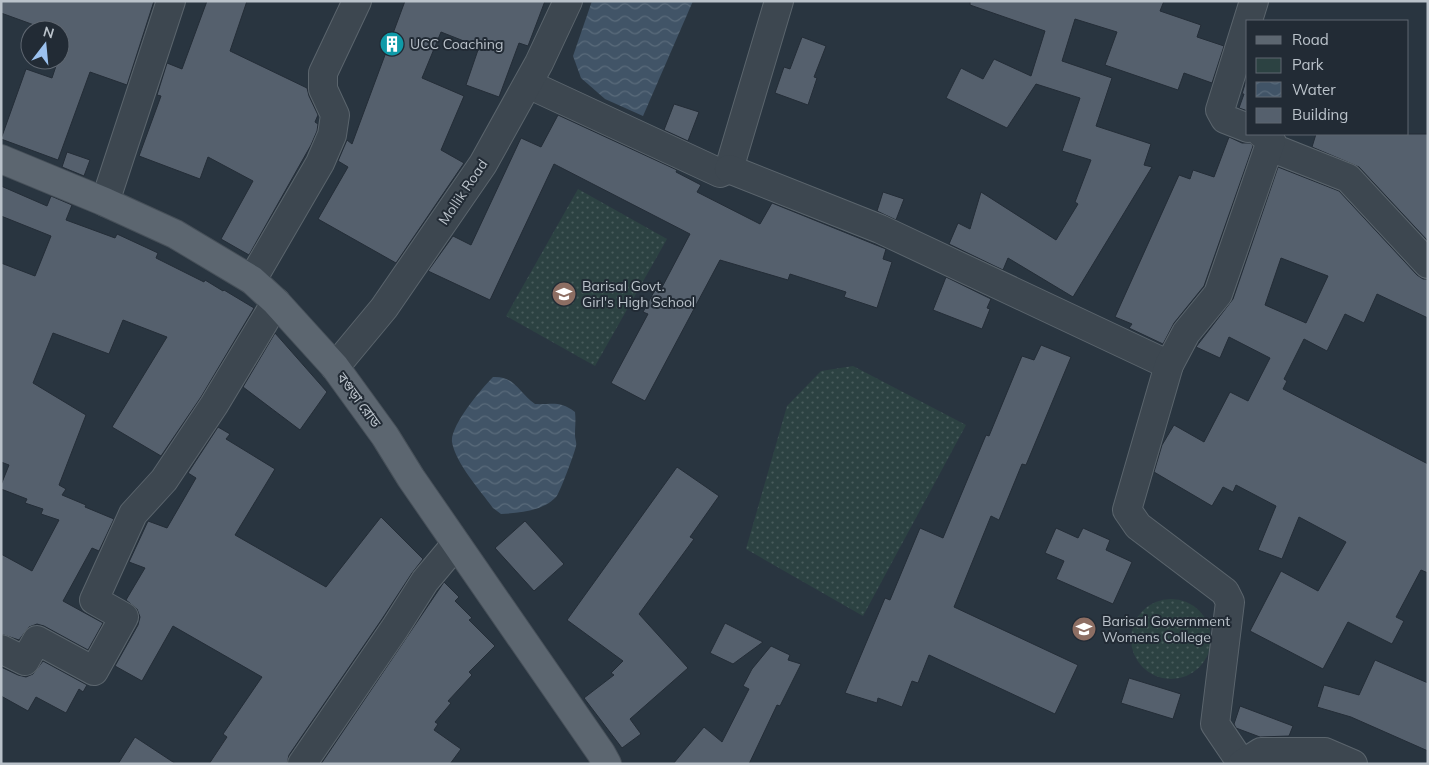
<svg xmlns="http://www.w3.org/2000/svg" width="1429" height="765" viewBox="0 0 1429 765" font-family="Mulish,'Noto Sans Bengali',sans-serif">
	<defs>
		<pattern id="green-dots" width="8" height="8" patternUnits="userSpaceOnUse" patternTransform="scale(1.25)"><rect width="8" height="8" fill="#2c4242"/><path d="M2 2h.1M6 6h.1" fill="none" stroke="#485c5c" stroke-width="1.8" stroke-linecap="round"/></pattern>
		<pattern id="water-waves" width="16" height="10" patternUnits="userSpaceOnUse" patternTransform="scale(1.25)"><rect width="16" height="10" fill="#415467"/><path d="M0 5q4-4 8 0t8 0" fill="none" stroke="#5a6b7b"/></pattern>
	</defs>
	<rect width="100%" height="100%" fill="#293540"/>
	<g fill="url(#green-dots)">
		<path d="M578 189 667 239 595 366 506 316Z"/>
		<path d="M853 366 966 425 863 616 746 549 787 406 821 371Z"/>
		<circle cx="1171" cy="639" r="40"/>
	</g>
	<g fill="url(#water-waves)">
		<path d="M592 1H693L643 116 605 99 581 78 573 56Z"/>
		<path d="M493 377C515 376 518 392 535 404 552 405 559 400 575 412 576 421 575 426 575 435 575 439 577 443 576 446 575 452 559 495 556 497 543 511 519 513 501 514L493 508C480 490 456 464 452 442 450 426 481 389 493 377Z"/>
	</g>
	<g fill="#55606d" stroke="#242d37" fill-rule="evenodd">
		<path d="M1 1H154L127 85 90 72 58 160 1 139 26 69 52 78 58 60H60V30H48L1 13Z"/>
		<path d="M207 1H247L230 51 307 88 309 96 318 115 315 122 318 124 317 131 311 145 249 255 221 239 253 181 208 157 200 179 139 156 161 96 157 95 167 63 182 69Z"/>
		<path d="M405 1H545L528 46 519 43 499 97 466 85 479 47 441 32 422 78 464 96 441 150 464 163 396 263 318 219 348 167 338 161 347 140 352 144Z"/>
		<path d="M970 1H1164L1160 11 1201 25 1197 37 1224 46 1212 83 1184 73 1178 90 1105 65 1117 32 1075 19 1062 61 1112 78 1096 126 1151 144 1144 165 1152 167 1073 297 1008 258 1003 270 949 244 958 223 970 229 981 192 1056 240 1078 204 1075 202 1091 160 1062 151 1080 98 1036 84 1007 128 946 98 961 68 983 79 994 59 1031 76 1045 31 970 5Z"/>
		<path d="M802 37 826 46 814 77 817 78 808 105 775 93 784 67 790 69Z"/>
		<path d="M1248 74V111L1239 108 1244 94H1242Z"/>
		<path d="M674 104 699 112 688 141 664 130Z"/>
		<path d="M558 115 677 170 676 172 701 185 697 192 760 224 772 203 886 249 883 259 892 262 877 308 844 297 846 292 790 274 788 280 720 260 645 401 611 383 648 314 643 312 655 290 659 293 690 234 554 164 490 300 428 271 453 236 471 245 521 138 541 147Z"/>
		<path d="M1316 134H1428V241L1359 167 1312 147Z"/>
		<path d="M1229 137 1242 143H1250L1253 146 1204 286 1174 323 1163 344 1129 328 1132 324 1115 317 1179 175 1190 179 1193 170 1214 177Z"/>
		<path d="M67 152 90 160 84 176 62 167Z"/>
		<path d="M1278 167 1339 191 1417 275 1423 279H1428V318L1377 294 1364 323 1345 314 1327 351 1304 339 1284 379 1287 381 1283 389 1428 464V573L1421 570 1396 617 1404 621 1392 644 1348 622 1323 669 1250 631 1281 571 1318 591 1346 542 1299 517 1282 559 1258 550 1276 506 1236 485 1233 492 1223 487 1212 506 1154 472 1162 445 1174 425 1204 442 1230 392 1248 401 1270 358 1229 337 1220 358 1196 347 1233 299ZM1281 258 1328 276 1306 323 1265 305Z"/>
		<path d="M1 186 47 206 51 196 72 205 66 220 115 238 117 234 158 253 156 258 204 282 205 280 223 291 224 290 254 308 201 397 161 456 112 427 167 337 123 320 109 354 53 333 33 383 86 415 59 485 66 489 62 495 86 505 85 507 114 519 99 551 92 548 63 601 103 623 88 650 44 626 37 624 29 627 19 640 1 634V554L32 571 59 520 41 514 43 509 25 503 27 499 1 489V485L9 465 1 462V263L35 276 51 236 1 216Z"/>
		<path d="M883 192 904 199 896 220 877 211Z"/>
		<path d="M946 277 991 299 987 308 990 309 982 329 933 310Z"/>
		<path d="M275 333 327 392 300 430 243 387Z"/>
		<path d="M1041 345 1071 357 1026 465 1022 464 999 520 991 516 954 607 1078 665 1055 714 929 655 918 683 912 681 902 707 878 698 877 703 845 693 885 598 890 600 920 528 943 538 986 435 989 436 1022 356 1034 360Z"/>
		<path d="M218 427 230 434 226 439 275 469 235 535 326 587 381 517 423 559 412 573 382 619 289 755 287 764H209L227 737 223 734 262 677 173 626 142 681 115 666 138 625 140 617 137 609 126 600 145 568 129 562 148 521 167 528 196 478 188 473Z"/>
		<path d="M677 467 719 496 690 537 694 539 639 614 688 668 630 719 641 734 622 748 584 698 614 675 611 673 623 661 567 620Z"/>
		<path d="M525 521 564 564 534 591 495 548Z"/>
		<path d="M1056 528 1078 538 1083 528 1110 540 1106 550 1132 562 1113 604 1056 579 1064 561 1045 553Z"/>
		<path d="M444 582 459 597 455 601 472 618 469 620 495 646 469 672 472 675 448 701 451 703 435 722 438 724 434 730 461 749 450 764H321Z"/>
		<path d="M725 623 763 642 733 664 710 653Z"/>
		<path d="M771 646 790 655 788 660 801 664 780 706 777 705 749 764H673L704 727 722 742 749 689 743 686 752 669Z"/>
		<path d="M1375 660 1428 683V751L1351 717 1317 707 1324 685 1359 695Z"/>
		<path d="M43 661 87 685 83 692 79 689 66 713 36 697 28 711 1 696V667L18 675 26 677 33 674Z"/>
		<path d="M1129 678 1181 694 1173 719 1121 703Z"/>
		<path d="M1240 706 1293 726 1289 736 1260 737 1236 728 1234 724Z"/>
		<path d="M135 737 176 764H118Z"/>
	</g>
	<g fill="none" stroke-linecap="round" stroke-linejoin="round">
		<defs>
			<g id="minor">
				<path d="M528 84 720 173 729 169 779 1"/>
				<path d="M1248 128 1225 119 1220 110 1254 1"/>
				<path d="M1271 141 1275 149 1348 178 1428 264"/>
				<path d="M729 169 880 229 1169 365"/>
				<path d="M105 202 171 1"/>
				<path d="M252 280 320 163 332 135 335 115 323 89V73L357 1"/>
				<path d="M335 367 384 308 483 164 539 63 568 1"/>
				<path d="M1 649 25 661 37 640 94 671 124 617 94 600 133 514 164 480 214 405 276 302"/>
				<path d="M302 764 395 628 425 581 456 544"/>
				<path d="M1242 764 1215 724 1230 602 1225 592 1138 526 1127 510 1169 365 1186 333 1218 294 1271 141 1269 138 1262 134"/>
				<path d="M1242 764 1261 752H1325L1353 764"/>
			</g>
			<path id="major" d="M1 159 105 202 175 234 252 280 276 302 335 367 385 436 411 478 601 753 607 764"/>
		</defs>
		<use href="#minor" stroke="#5b656d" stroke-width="30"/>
		<use href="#major" stroke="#475059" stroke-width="30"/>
		<use href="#minor" stroke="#3d4750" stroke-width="28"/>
		<use href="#major" stroke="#5c6670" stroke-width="28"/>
	</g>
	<defs>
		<symbol id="building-disc" viewBox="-11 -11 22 22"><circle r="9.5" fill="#0f9aa8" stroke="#222b35"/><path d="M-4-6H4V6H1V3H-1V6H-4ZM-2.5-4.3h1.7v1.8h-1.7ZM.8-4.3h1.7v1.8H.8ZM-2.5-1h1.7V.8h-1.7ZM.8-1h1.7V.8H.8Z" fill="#fff"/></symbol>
		<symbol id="school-disc" viewBox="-11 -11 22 22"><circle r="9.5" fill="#8d6e63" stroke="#222b35"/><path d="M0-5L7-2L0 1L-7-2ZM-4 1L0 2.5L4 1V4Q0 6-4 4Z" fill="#fff"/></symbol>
	</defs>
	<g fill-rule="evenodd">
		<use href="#building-disc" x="378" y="30" width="28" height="28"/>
		<use href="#school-disc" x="550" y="280" width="28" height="28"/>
		<use href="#school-disc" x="1070" y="615" width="28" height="28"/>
	</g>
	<g text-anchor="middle" stroke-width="4" stroke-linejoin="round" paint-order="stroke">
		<g font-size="14" fill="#bac2ca" stroke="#222b35" text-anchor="start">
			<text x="410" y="49">UCC Coaching</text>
			<text x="582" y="291">Barisal Govt.<tspan x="582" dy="16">Girl's High School</tspan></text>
			<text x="1102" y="626">Barisal Government<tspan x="1102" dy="16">Womens College</tspan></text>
		</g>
		<g font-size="14" fill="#bac2ca" stroke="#222b35">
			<text transform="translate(463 192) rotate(-56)" y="5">Mollik Road</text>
			<text transform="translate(359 400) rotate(54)" y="5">বগুড়া রোড</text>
		</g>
	</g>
	<rect width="1429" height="765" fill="none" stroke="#bac2ca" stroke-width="5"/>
	<rect x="1246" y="20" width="162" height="115" fill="#222b35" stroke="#5f6771"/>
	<rect x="1256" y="36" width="25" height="8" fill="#5c6670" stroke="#5f6771"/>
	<text x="1292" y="45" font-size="15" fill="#bac2ca">Road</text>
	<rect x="1256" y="58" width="25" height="15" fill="#2c4242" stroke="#5f6771"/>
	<text x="1292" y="70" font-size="15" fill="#bac2ca">Park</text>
	<rect x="1256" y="82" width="25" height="15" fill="url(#water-waves)" stroke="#5f6771"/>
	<text x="1292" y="95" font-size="15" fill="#bac2ca">Water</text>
	<rect x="1256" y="108" width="25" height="15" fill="#55606d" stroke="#5f6771"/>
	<text x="1292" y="120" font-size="15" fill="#bac2ca">Building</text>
	<g transform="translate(45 45) rotate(16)"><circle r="24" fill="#222b35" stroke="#5f6771"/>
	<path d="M0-4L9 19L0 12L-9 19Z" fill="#9bc1ef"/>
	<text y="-8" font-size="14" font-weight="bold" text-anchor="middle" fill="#bac2ca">N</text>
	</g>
</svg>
